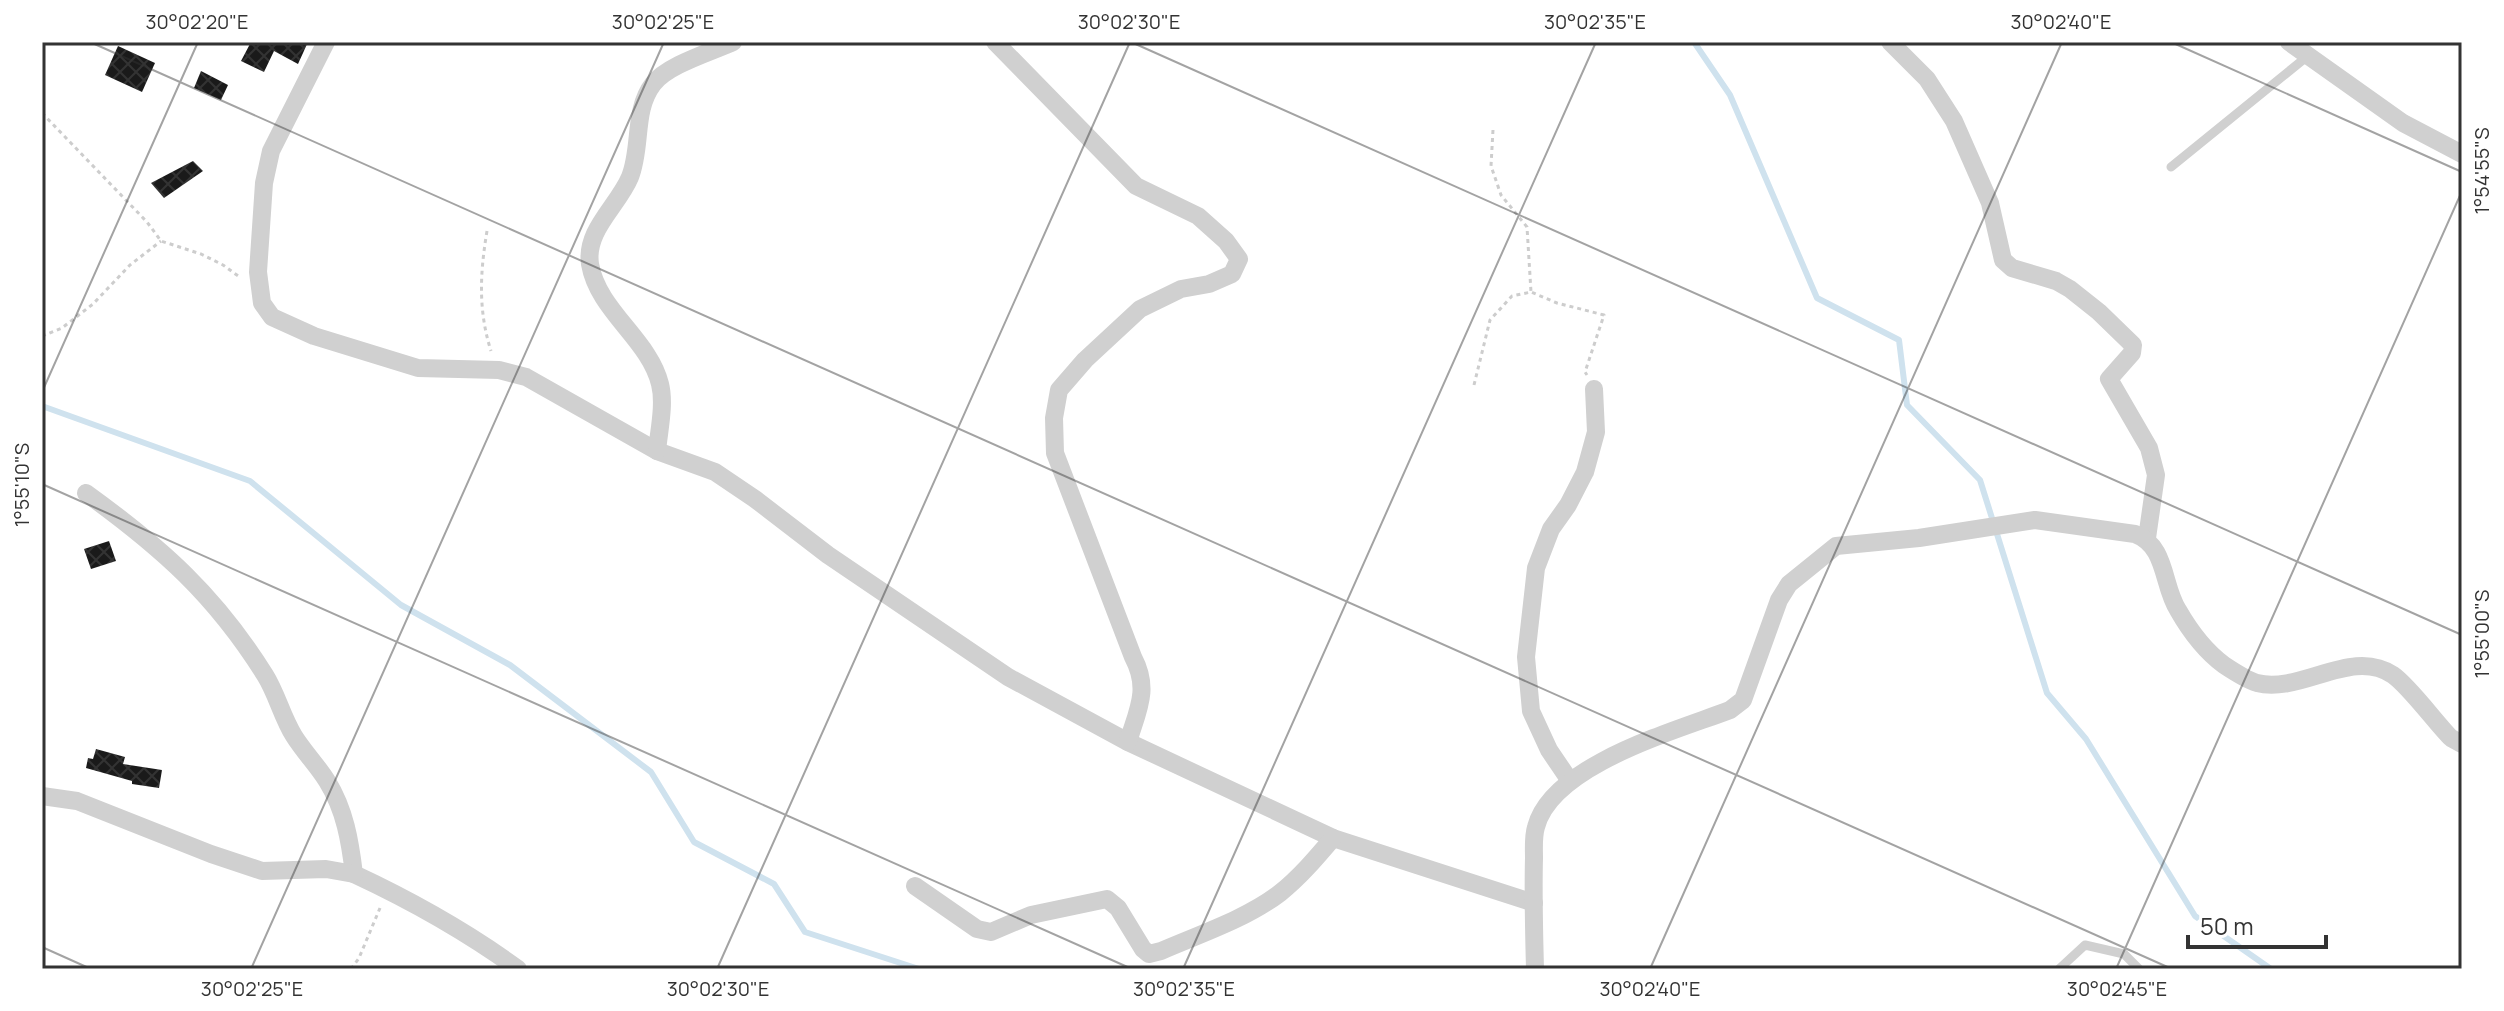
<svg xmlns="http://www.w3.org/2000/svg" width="2504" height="1011" viewBox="0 0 2504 1011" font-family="Manrope,sans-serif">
	<defs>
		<pattern id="building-cross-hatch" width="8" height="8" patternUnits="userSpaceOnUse" patternTransform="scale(2)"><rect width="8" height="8" fill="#1a1a1a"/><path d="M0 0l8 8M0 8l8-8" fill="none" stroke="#333"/></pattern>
	</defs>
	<rect width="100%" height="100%" fill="#fff"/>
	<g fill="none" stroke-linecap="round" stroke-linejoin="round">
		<g stroke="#cfe2ee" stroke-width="6">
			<path d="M1694 42 1730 95 1817 298 1899 340 1907 405 1980 480 2047 693 2086 739 2195 916 2271 969"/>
			<path d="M42 406 250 481 401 605 510 665 651 772 694 842 774 884 805 932 919 969"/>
		</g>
	</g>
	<g fill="url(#building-cross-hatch)">
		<path d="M251 42H308L298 64 274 51 264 72 241 61Z"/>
		<path d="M118 46 155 63 142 92 105 75Z"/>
		<path d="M201 71 228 85 221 100 194 88Z"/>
		<path d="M193 161 203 171 164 198 151 183Z"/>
		<path d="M109 541 116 561 91 569 84 549Z"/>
		<path d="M96 749 125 757 123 764 162 770 159 788 132 784V781L86 768 88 758 93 759Z"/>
	</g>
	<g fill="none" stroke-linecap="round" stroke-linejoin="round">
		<g stroke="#cdcdcd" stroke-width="3" stroke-dasharray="4 4" stroke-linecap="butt">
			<path d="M42 113 147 222 161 241 201 254 223 265 241 278"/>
			<path d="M1493 130 1491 166 1501 195 1527 227 1531 292"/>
			<path d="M487 231C480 273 478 310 491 351"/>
			<path d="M42 336 62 328 93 304 130 265 161 241"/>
			<path d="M1474 385 1490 320 1512 296 1531 292 1557 303 1604 315 1585 372 1587 375"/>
			<path d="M351 969 359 958 380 908"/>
		</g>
		<g stroke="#d0d0d0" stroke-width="9">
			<path d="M2171 167 2309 55"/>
			<path d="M2059 969 2085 945 2124 954 2139 969"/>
		</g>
		<g stroke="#d0d0d0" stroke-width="18">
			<path d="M326 42 271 151 264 183 258 272 262 303 272 317 314 336 418 368 499 370 526 377 657 451 715 472 755 499 828 555 1008 677 1128 742 1333 838 1534 903"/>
			<path d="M995 42 1136 186 1198 216 1226 241 1239 259 1232 274 1209 284 1181 289 1140 309 1085 360 1059 390 1054 418 1055 453 1133 657C1150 689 1138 709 1128 742"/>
			<path d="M1890 42 1927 79 1954 121 1990 203 2003 260 2012 268 2056 281 2070 289 2099 312 2133 345 2132 353 2109 379 2149 448 2156 475 2147 538"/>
			<path d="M2289 42 2403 123 2462 154"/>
			<path d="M657 451C659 430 665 404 660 384 649 339 598 311 590 264 585 230 618 206 630 177 642 147 633 110 653 84 667 65 711 52 733 42"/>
			<path d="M86 493C162 548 215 595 265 675 277 694 282 717 294 736 304 752 317 765 327 781 345 810 350 841 354 874 412 901 467 932 518 969"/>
			<path d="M1570 781 1549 750 1531 711 1526 657 1536 568 1551 529 1568 505 1585 472 1596 432 1594 389"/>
			<path d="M42 796 77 801 211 854 262 871 326 869 354 874"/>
			<path d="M915 886 977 929 991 932 1031 915 1107 899 1118 908 1143 949 1149 954 1161 951C1200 934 1246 919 1280 893 1300 877 1316 858 1333 838"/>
			<path d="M1535 969C1534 932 1533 895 1534 858 1534 849 1533 837 1536 827 1552 765 1675 731 1730 710L1743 700 1779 600 1789 584 1836 546 1919 538 2035 520 2135 534C2167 546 2162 585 2178 610 2190 631 2205 651 2224 665 2233 671 2247 680 2257 683 2301 694 2352 647 2393 675 2409 686 2436 723 2451 738L2462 744"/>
		</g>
	</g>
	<path fill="none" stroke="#333" stroke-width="2" stroke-opacity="0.45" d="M90 42 2172 969M1131 42 2462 635M2171 42 2462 172M42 392 198 42M42 484 1132 969M42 947 91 969M251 969 664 42M717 969 1130 42M1183 969 1596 42M1650 969 2062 42M2116 969 2462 191"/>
	<rect width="2504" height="1011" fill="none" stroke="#ffffff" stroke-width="88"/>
	<path d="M2188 935v12h138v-12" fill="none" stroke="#333333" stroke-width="4"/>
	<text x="2200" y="935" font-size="24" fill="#333333" stroke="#ffffff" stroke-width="6" paint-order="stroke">50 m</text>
	<rect x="44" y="44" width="2416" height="923" fill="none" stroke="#333" stroke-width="3"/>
	<g font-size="20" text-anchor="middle" fill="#333">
		<text x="197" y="29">30°02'20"E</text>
		<text x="663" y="29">30°02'25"E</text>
		<text x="1129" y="29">30°02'30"E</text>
		<text x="1595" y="29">30°02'35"E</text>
		<text x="2061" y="29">30°02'40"E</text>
		<text transform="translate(2482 171) rotate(-90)" y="7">1°54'55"S</text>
		<text transform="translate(22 485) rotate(-90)" y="7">1°55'10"S</text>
		<text transform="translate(2482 634) rotate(-90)" y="7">1°55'00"S</text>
		<text x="252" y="996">30°02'25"E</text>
		<text x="718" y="996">30°02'30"E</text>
		<text x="1184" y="996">30°02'35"E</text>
		<text x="1650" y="996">30°02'40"E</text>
		<text x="2117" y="996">30°02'45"E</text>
	</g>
</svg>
